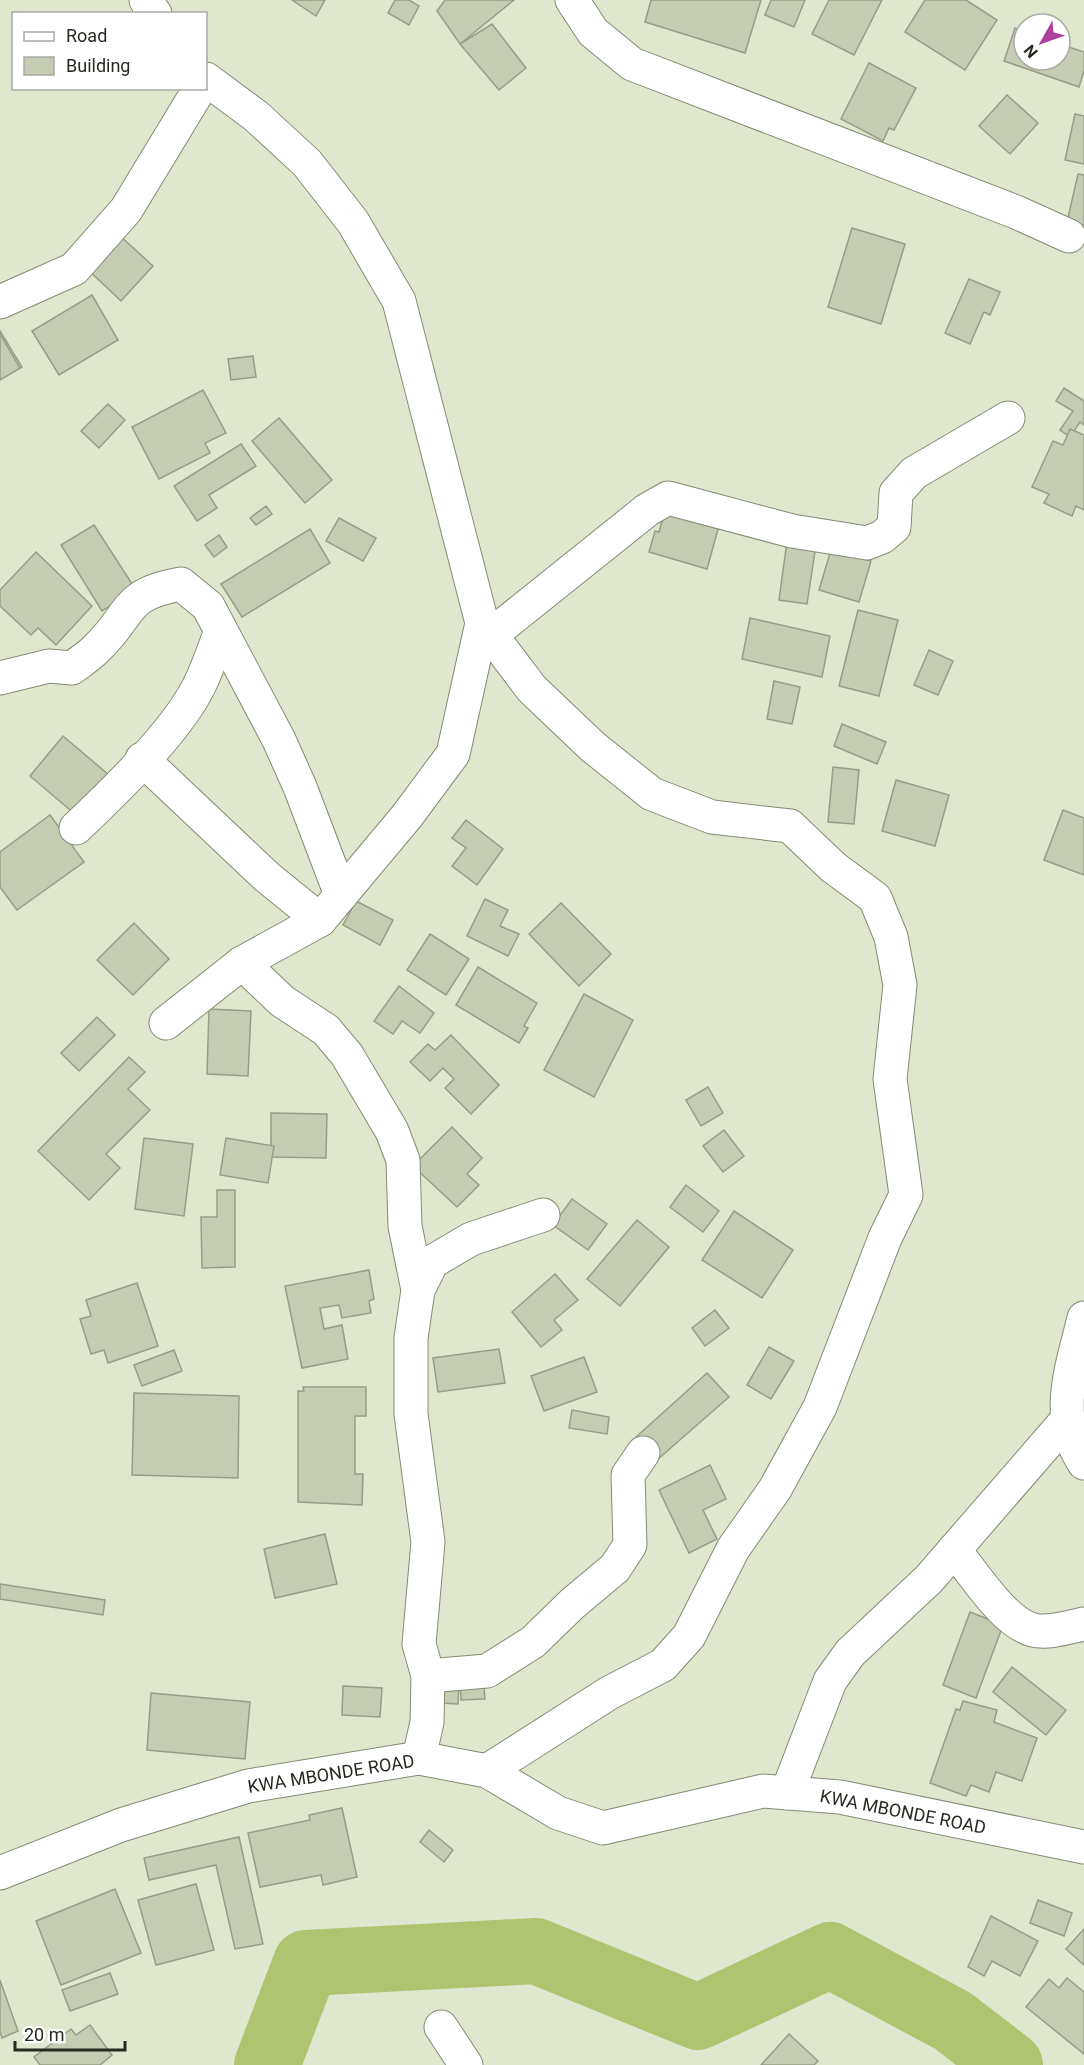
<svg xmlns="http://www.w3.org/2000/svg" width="1084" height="2065" viewBox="0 0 1084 2065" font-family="Roboto,sans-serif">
	<rect width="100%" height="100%" fill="#dfe7ce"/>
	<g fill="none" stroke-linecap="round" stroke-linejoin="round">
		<path stroke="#aec470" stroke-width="66" d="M267 2065 306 1963 536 1951 698 2017 830 1955 953 2021 1010 2065"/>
	</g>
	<g fill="#c5ccb4" stroke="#979e87" stroke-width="1.5">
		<path d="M292 0H325L316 16Z"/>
		<path d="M395 0H409L419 6 409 25 388 13Z"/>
		<path d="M445 0H514L460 44 437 11Z"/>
		<path d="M651 0H761L745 53 645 22Z"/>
		<path d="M771 0H805L794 27 765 15Z"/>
		<path d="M829 0H882L854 55 812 34Z"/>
		<path d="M925 0H966L997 20 965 70 905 32Z"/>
		<path d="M492 24 526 68 499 90 460 44Z"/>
		<path d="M1015 28 1024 32V60H1060V44L1084 52V71L1079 87 1004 61Z"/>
		<path d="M869 63 916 88 894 130 889 128 883 141 841 119Z"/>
		<path d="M1007 95 1038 123 1010 154 979 126Z"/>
		<path d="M1075 114 1084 116V164L1065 160Z"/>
		<path d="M1078 174 1084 175V226L1067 222Z"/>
		<path d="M852 228 905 244 881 324 828 307Z"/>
		<path d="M117 233 153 266 121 301 86 268Z"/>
		<path d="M969 279 1000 292 990 315 984 312 970 344 945 333Z"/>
		<path d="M92 295 118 340 59 375 32 331Z"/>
		<path d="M0 331 22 367 0 380Z"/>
		<path d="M0 334 20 368 0 380Z"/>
		<path d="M253 356 256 377 231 380 228 359Z"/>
		<path d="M1064 388 1084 401V425L1080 422 1070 437 1060 430 1073 411 1056 401Z"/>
		<path d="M203 390 226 433 205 443 210 453 159 479 132 427Z"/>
		<path d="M108 404 125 420 99 448 81 431Z"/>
		<path d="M279 418 332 480 305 503 252 441Z"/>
		<path d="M1070 429 1084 435V510L1076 506 1072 516 1044 503 1049 494 1032 487 1053 441 1063 445Z"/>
		<path d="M241 444 256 466 209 495 217 508 197 521 174 486Z"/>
		<path d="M668 499 722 515 707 569 649 552 655 531 659 532Z"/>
		<path d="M266 506 272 514 256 525 250 518Z"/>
		<path d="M339 518 376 538 363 561 326 541Z"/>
		<path d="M94 525 136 590 102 611 61 545Z"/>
		<path d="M310 529 330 563 242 617 221 584Z"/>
		<path d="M219 535 227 547 214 557 205 545Z"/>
		<path d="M787 541 816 545 807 604 779 600Z"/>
		<path d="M831 550 871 561 859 602 819 590Z"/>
		<path d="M36 552 92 606 56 645 38 628 31 635 0 606V590Z"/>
		<path d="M858 610 898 620 879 696 839 686Z"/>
		<path d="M750 618 830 636 822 677 742 659Z"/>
		<path d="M929 650 953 661 938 695 914 685Z"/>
		<path d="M774 681 800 687 792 724 767 719Z"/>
		<path d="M842 724 886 742 877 764 834 746Z"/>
		<path d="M63 736 109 775 76 815 30 776Z"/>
		<path d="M833 767 859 770 854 824 828 822Z"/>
		<path d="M896 780 949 795 935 846 882 831Z"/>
		<path d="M1063 810 1084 818V875L1044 860Z"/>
		<path d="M50 815 84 862 17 910 0 887V852Z"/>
		<path d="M466 820 503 849 477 885 452 866 466 848 452 838Z"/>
		<path d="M485 899 508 910 500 926 519 934 508 956 467 936Z"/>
		<path d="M356 901 393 920 380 945 343 925Z"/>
		<path d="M561 903 611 954 579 986 529 934Z"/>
		<path d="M134 923 169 959 133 995 97 960Z"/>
		<path d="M430 934 469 959 446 995 407 970Z"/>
		<path d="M478 967 537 1003 524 1026 528 1028 519 1043 456 1005Z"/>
		<path d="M399 986 434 1013 420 1033 402 1021 393 1034 374 1021Z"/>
		<path d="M584 994 633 1020 594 1097 544 1070Z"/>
		<path d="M209 1009 251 1011 248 1076 207 1074Z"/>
		<path d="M97 1017 115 1035 79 1071 61 1053Z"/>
		<path d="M451 1035 499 1085 471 1114 445 1088 454 1079 443 1068 430 1081 410 1062 428 1044 435 1050Z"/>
		<path d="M129 1057 145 1072 128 1089 150 1110 106 1154 120 1168 89 1200 38 1151Z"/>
		<path d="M708 1087 723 1113 701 1126 686 1100Z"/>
		<path d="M271 1113 327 1114 326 1158 271 1157Z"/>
		<path d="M452 1127 482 1158 467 1174 479 1185 457 1207 413 1166Z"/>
		<path d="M724 1130 744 1156 723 1172 703 1146Z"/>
		<path d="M144 1138 193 1144 184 1216 135 1209Z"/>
		<path d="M226 1138 274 1146 268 1183 220 1175Z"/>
		<path d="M686 1185 719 1211 703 1232 670 1207Z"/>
		<path d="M217 1190H235V1267L202 1268 201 1217H217Z"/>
		<path d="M572 1199 607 1224 588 1250 553 1225Z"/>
		<path d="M734 1211 793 1250 762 1298 702 1260Z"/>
		<path d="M637 1220 669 1247 620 1306 587 1279Z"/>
		<path d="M369 1270 374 1299 369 1301 371 1313 342 1318 339 1305 320 1308 324 1329 342 1325 348 1359 302 1368 285 1286Z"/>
		<path d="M555 1274 578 1300 554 1320 562 1330 541 1347 512 1312Z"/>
		<path d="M137 1283 158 1346 108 1363 104 1350 91 1354 80 1319 91 1316 86 1300Z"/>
		<path d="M715 1310 729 1328 705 1346 692 1328Z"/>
		<path d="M769 1347 794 1361 771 1399 747 1385Z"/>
		<path d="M499 1349 505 1383 438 1392 433 1358Z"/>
		<path d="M174 1350 182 1371 142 1386 134 1365Z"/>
		<path d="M584 1357 597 1392 544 1411 531 1376Z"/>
		<path d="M707 1373 729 1397 657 1460 636 1437Z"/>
		<path d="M303 1387H366V1416H355V1474H363L362 1505 298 1502V1391H304Z"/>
		<path d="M134 1393 239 1396 238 1478 132 1475Z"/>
		<path d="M572 1410 609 1417 607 1434 569 1428Z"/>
		<path d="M710 1465 726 1499 703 1510 717 1539 689 1553 659 1490Z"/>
		<path d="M325 1534 337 1584 275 1598 264 1549Z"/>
		<path d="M0 1584 105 1600 103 1615 0 1599Z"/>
		<path d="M970 1612 1003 1625 976 1698 943 1685Z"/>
		<path d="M1012 1667 1066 1710 1046 1735 993 1692Z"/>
		<path d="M483 1676 485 1699 461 1700 460 1677Z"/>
		<path d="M441 1680 459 1681 458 1704 440 1703Z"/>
		<path d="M343 1686 382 1688 380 1717 342 1715Z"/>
		<path d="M151 1693 250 1702 245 1759 147 1750Z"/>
		<path d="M963 1701 997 1710 994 1722 1037 1738 1022 1781 996 1772 989 1792 971 1785 966 1796 930 1783 956 1709 960 1710Z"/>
		<path d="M342 1808 357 1877 323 1885 321 1875 260 1887 248 1833 310 1820 309 1815Z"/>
		<path d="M429 1830 453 1850 444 1862 420 1842Z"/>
		<path d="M239 1837 263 1944 235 1949 216 1865 149 1880 144 1858Z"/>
		<path d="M196 1884 214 1950 156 1965 138 1900Z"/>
		<path d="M115 1889 141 1953 61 1985 36 1921Z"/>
		<path d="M1038 1900 1072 1913 1064 1936 1030 1923Z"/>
		<path d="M991 1916 1038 1941 1020 1976 992 1961 984 1976 968 1967Z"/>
		<path d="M1084 1929V1965L1066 1949Z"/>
		<path d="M110 1973 118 1994 70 2011 62 1990Z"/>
		<path d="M1067 1978 1084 1992V2054L1026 2007 1049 1979 1059 1988Z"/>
		<path d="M0 1980 18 2031 2 2038 0 2032Z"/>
		<path d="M90 2025 112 2055 100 2065H40L34 2057 71 2029 76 2035Z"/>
		<path d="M789 2034 818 2061 814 2065H761Z"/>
	</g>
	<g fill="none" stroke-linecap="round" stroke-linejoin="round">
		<defs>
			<g id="street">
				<path d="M146 0 155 14"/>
				<path d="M572 0 593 32 632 64 1016 212 1069 236"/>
				<path d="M0 302 74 269 126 210 200 88"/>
				<path d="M482 623 532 689 593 747 652 794 712 817 790 826 833 867 875 898 891 937 900 985 890 1079 906 1195 885 1238 820 1407 775 1489 733 1549 689 1636 663 1665 609 1693 487 1771"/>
				<path d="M491 635 647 510 668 498 792 531 867 543 882 537 894 527 896 493 914 473 1008 418"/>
				<path d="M0 678 49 666 72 668C81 661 91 655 98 647 133 613 123 594 181 584L208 606 279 740 300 787 341 895"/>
				<path d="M142 759 267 877 320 920"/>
				<path d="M76 828C114 792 176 732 199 686 208 668 214 649 221 631"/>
				<path d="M242 963 282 1001 326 1030 347 1055 392 1131 403 1160 405 1226 418 1290"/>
				<path d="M166 1023 242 963 320 920 407 816 453 754 482 623 399 301 353 222 307 163 256 116 206 79"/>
				<path d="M1084 1318C1072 1368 1053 1416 1084 1463"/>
				<path d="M954 1550C974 1573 1003 1622 1033 1630 1048 1634 1069 1627 1084 1624"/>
				<path d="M428 1676 487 1671 533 1642 572 1604 615 1568 630 1545 628 1475 643 1453"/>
				<path d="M419 1758 427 1722 428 1676 419 1644 428 1542 411 1414V1338L418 1290 432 1262 471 1239 543 1215"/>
				<path d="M787 1793 830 1681 850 1653 929 1579 1066 1421"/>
				<path d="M0 1873 121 1825 248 1786 419 1758 487 1771 558 1813 603 1828 763 1791 840 1797 1084 1847"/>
				<path d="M441 2027 466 2065"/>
			</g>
		</defs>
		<use href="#street" stroke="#848b75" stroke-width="35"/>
		<use href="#street" stroke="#fff" stroke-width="33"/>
	</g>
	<g text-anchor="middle" stroke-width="4.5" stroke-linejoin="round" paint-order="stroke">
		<g font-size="18" fill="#272a21" stroke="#fff">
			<text transform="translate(331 1774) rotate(-9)" y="6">KWA MBONDE ROAD</text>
			<text transform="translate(903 1812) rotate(11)" y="6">KWA MBONDE ROAD</text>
		</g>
	</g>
	<rect x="12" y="12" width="195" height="78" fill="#ffffff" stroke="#a9aaa6" stroke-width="1.5"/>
	<rect x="24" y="32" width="30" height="9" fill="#ffffff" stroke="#a9aaa6" stroke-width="1.5"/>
	<text x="66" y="42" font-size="18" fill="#272a21">Road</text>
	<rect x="24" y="57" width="30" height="18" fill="#c5ccb4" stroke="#a9aaa6" stroke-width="1.5"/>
	<text x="66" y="72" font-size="18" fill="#272a21">Building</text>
	<g transform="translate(1042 42) rotate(230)"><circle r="28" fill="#ffffff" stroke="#a9aaa6" stroke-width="1.5"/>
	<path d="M0-4.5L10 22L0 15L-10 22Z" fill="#ae409e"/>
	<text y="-9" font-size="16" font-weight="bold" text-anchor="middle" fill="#272a21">N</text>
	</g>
	<path d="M15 2041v9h110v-9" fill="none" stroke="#272a21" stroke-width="3"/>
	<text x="24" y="2041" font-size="18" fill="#272a21" stroke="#ffffff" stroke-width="4.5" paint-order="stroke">20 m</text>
</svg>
